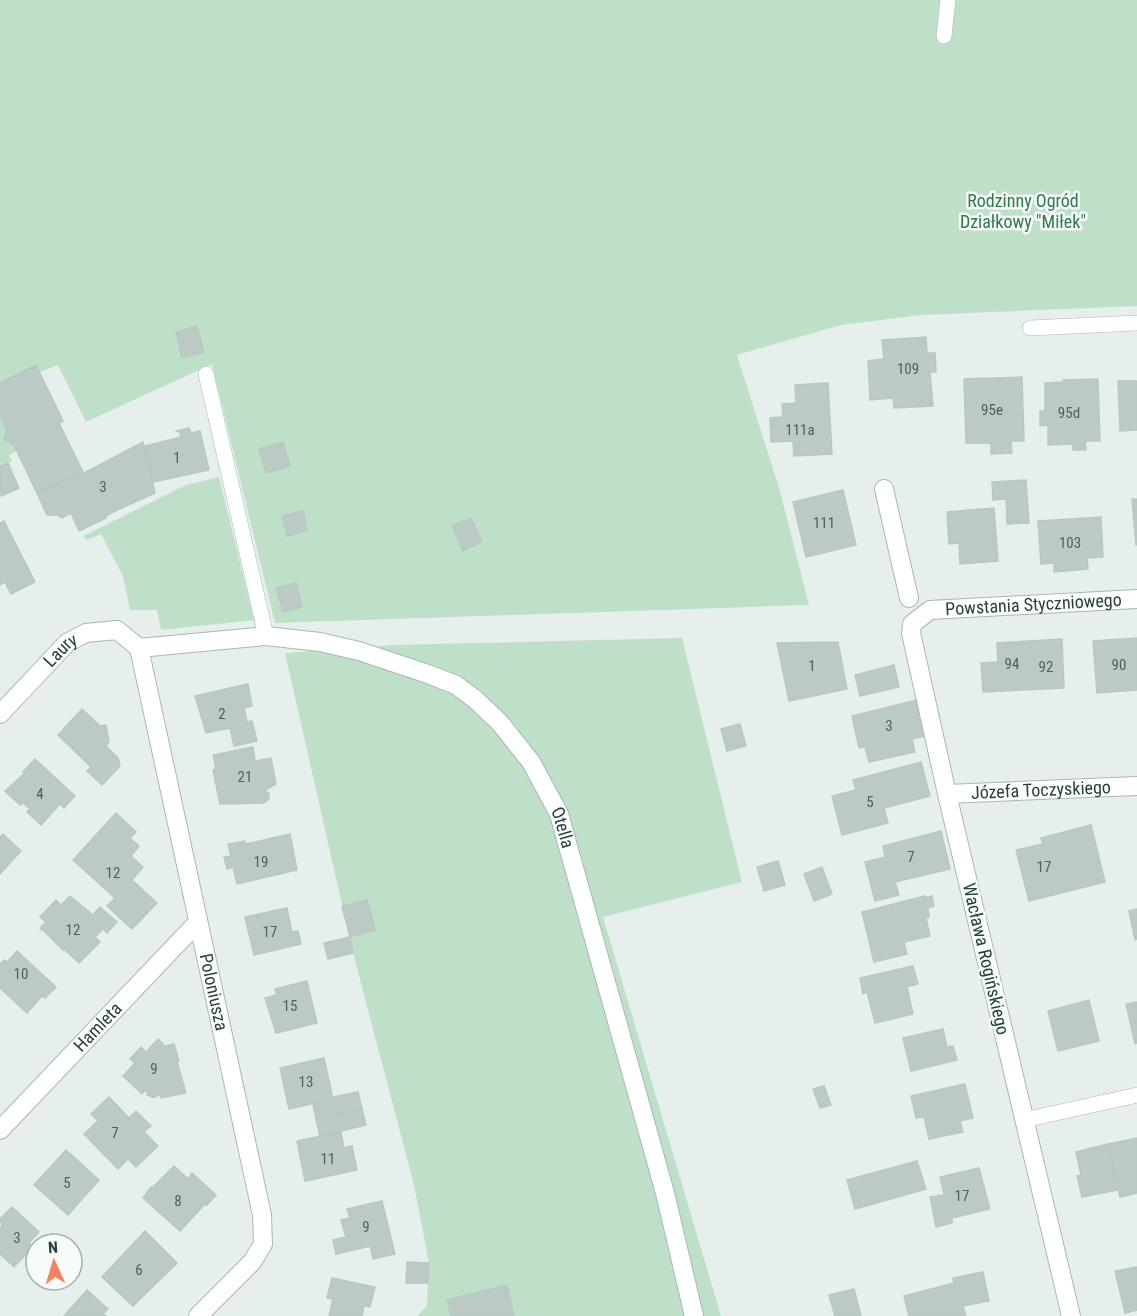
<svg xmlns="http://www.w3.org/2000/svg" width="1137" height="1316" viewBox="0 0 1137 1316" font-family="'Roboto Condensed',sans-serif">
	<rect width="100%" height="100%" fill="#e6efeb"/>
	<g fill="#bfe0c8">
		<path d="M0 0H1137V306L921 315 841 325 737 355 780 491 809 605 275 623 212 364 86 422 58 365 0 388Z"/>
		<path d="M0 405 20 449 9 455 12 461 0 467Z"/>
		<path d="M219 477 254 620 161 630 157 610H130L123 576 101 534 87 540 83 536 186 485Z"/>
		<path d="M682 638 742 882 603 917 721 1316H417L427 1306 429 1263 414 1185 353 953 285 653 393 645Z"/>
	</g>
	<g fill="#bbcac4" stroke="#b8c9c2" stroke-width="1.5">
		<path d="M197 326 204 352 182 358 176 332Z"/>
		<path d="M926 337 927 353H935L936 372H930L933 406 894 408 893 398 870 400 868 361 884 359 882 340Z"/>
		<path d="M36 365 63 421 59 423 83 472 37 493 14 445 4 439 7 430 0 415V383Z"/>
		<path d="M1022 377 1024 441H1011L1012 453 991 454V443H966L964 379Z"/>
		<path d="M1098 379 1100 441H1085L1086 450H1073V444L1048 445V425L1040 426V411H1045V383L1063 382V380Z"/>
		<path d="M1118 381H1137V430L1120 431Z"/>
		<path d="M828 383 832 454 794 456 793 441 771 442 770 418 783 417 782 404 796 403 795 385Z"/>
		<path d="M189 428 191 433 200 431 209 470 153 482 145 446 181 437 180 432 177 431Z"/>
		<path d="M143 442 155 493 113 512 106 516V518L79 531 71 513 62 518 57 515H47L37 493 84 473Z"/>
		<path d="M283 442 290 466 266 473 259 449Z"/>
		<path d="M8 463 19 488 1 496 0 467Z"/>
		<path d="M1026 480 1029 523 1007 524 1006 499 993 500 992 482Z"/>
		<path d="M843 490 856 545 806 557 793 502Z"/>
		<path d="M1132 499H1137V545H1136Z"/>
		<path d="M994 508 998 561 960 564 959 543 949 544 947 512Z"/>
		<path d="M303 511 307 531 287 536 282 516Z"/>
		<path d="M1101 517 1103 557 1087 558 1088 569 1054 572V563L1041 564 1038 521Z"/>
		<path d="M471 518 482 542 463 551 452 526Z"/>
		<path d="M4 521 35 582 11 594 5 582 0 585V523Z"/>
		<path d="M296 583 302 607 283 612 276 588Z"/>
		<path d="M1137 638V690L1097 693 1093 641Z"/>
		<path d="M1062 639 1064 688 983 692 981 663 998 662 997 643Z"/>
		<path d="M838 642 847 689 789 701 777 643Z"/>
		<path d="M894 665 899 687 860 696 855 675Z"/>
		<path d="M248 684 252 706 244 708 247 722 252 721 257 741 234 746 230 728 206 733 195 696Z"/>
		<path d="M917 700 926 736 912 739 915 752 869 762 865 747 859 748 852 716Z"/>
		<path d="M82 709 100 726 106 725 109 742 106 746 118 758 120 766 102 785 87 771 91 767 58 735Z"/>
		<path d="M740 724 746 746 727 751 721 729Z"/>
		<path d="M253 747 255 761 271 758 276 784 265 790 269 794V799L264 803 220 804 213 770 216 769 213 755Z"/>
		<path d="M35 759 75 796 64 808 60 804 41 825 27 812 30 809 23 803 20 805 5 791 25 773 23 772Z"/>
		<path d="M921 762 930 796 884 808 888 823 842 835 832 796 856 790 853 780Z"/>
		<path d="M116 813 136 832 130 838 139 846 131 856 143 867 132 880 157 903 132 929 107 906 115 898 73 860Z"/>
		<path d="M1091 825 1105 882 1029 901 1016 850 1043 844 1041 838Z"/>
		<path d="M941 831 950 869 895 882 899 895 875 901 865 862 885 857 883 846Z"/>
		<path d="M3 834 21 851 0 874V837Z"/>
		<path d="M290 834 297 870 237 884 233 867 227 869 224 857 231 856 228 844 245 841 246 844Z"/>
		<path d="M778 861 785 885 764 891 757 867Z"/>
		<path d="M822 867 832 894 814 901 804 874Z"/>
		<path d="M70 896 93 915 100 907 117 922 107 933 103 929 95 937 100 942 79 963 64 949 63 950 42 929 41 930 40 928 46 922 40 917 56 900 61 905Z"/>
		<path d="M925 896V898L932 896 934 906 928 908 929 917 926 918 930 936 904 942 907 954 874 962 862 912Z"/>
		<path d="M367 900 375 930 350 937 342 906Z"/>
		<path d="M287 908 292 932 298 931 301 944 254 955 245 917Z"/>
		<path d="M1137 909V939L1135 940 1129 911Z"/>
		<path d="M350 937 353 953 328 959 324 943Z"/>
		<path d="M17 951 56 987 45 998 42 996 27 1013 0 988V964L4 960 7 962Z"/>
		<path d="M913 966 918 984 907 987 913 1014 875 1023 867 992 863 994 860 978Z"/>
		<path d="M307 981 317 1023 276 1033 265 998 277 995 275 989Z"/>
		<path d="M1089 1000 1099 1041 1058 1051 1048 1011Z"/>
		<path d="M1137 1002V1043L1135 1044 1126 1004Z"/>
		<path d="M943 1029 947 1047 953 1046 957 1060 911 1071 903 1038Z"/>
		<path d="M158 1039 165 1046 174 1044 179 1061 177 1062 186 1093 161 1098 160 1095H156V1097H152L147 1095 149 1094 145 1090 142 1094 123 1076 135 1063 130 1059 141 1047 146 1052Z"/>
		<path d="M324 1058 333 1099 289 1109 280 1068Z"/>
		<path d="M965 1084 973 1118 960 1121 963 1132 929 1139 924 1117 916 1118 911 1096Z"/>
		<path d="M824 1086 831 1105 820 1108 813 1089Z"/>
		<path d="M358 1092 362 1109 316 1119 313 1104 333 1099V1097Z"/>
		<path d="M109 1097 129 1118 136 1111 151 1126 144 1132 158 1146 136 1167 128 1159 118 1169 84 1134 98 1121 91 1114Z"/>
		<path d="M362 1109 366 1125 320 1136 316 1119Z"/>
		<path d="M341 1132 344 1148 352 1146 357 1170 305 1181 297 1141Z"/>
		<path d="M1137 1138V1193L1120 1197 1108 1144Z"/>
		<path d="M1108 1144 1118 1190 1082 1197 1077 1176 1081 1175 1076 1152Z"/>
		<path d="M66 1150 99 1180 68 1215 34 1185Z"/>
		<path d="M917 1161 926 1189 855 1209 847 1180Z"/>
		<path d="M174 1166 188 1179 192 1173 216 1195 207 1205 205 1204 180 1231 143 1198 151 1187 152 1188Z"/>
		<path d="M979 1168 990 1209 952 1218V1223L936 1227 930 1197 944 1195 940 1177Z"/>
		<path d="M382 1201 395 1254 373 1259 370 1246 336 1254 333 1240 346 1237 341 1220 350 1218 347 1209Z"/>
		<path d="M12 1207 39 1232 29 1243 33 1247 14 1267 0 1254V1228L2 1226 0 1219Z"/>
		<path d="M145 1231 177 1263 133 1306 102 1277Z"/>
		<path d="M407 1262 429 1263 428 1283H406Z"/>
		<path d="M1137 1267V1310L1125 1313 1115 1271Z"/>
		<path d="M983 1272 989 1301 963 1306 966 1316H909L904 1296 954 1283 953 1278Z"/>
		<path d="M332 1278 375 1287 370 1307 364 1306 362 1316H329L333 1299 327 1298Z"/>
		<path d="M507 1285 514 1316H451L447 1300Z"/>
		<path d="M854 1289 861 1316H835L829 1295Z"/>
		<path d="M87 1290 108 1309 103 1314 106 1316H64Z"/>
	</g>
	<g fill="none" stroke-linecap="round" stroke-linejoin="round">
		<defs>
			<g id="lane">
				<path d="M944 36 948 0"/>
				<path d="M1030 328 1137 323"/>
				<path d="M206 374 266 636"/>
				<path d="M1024 1120 1137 1095"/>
			</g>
			<g id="street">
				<path d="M884 489 909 598"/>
				<path id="s1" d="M139 648 266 636 320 642 359 651 428 674 456 685 476 700 500 723 531 762 559 814 665 1193 694 1316"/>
				<path id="s2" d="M139 648 262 1215 263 1244 252 1262 198 1316"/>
				<path id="s3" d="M0 714 67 643 86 633 117 630 139 648"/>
				<path id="s4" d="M947 794 1137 786"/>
				<path id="s5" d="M0 1130 197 923"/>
				<path id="s6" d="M1071 1316 947 794 911 633 912 624 930 610 1137 599"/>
			</g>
		</defs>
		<use href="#lane" stroke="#a8b8b2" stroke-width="16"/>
		<use href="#street" stroke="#a8b8b2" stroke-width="20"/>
		<use href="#lane" stroke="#fff" stroke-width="15"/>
		<use href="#street" stroke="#fff" stroke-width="18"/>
	</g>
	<g text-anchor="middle" stroke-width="5" stroke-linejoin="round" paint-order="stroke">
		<g font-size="15" fill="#4a645c">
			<text x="908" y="374">109</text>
			<text x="992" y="415">95e</text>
			<text x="1069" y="418">95d</text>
			<text x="800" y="435">111a</text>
			<text x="177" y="463">1</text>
			<text x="103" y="492">3</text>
			<text x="824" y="528">111</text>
			<text x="1070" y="548">103</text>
			<text x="1012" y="669">94</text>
			<text x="1119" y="670">90</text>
			<text x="812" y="671">1</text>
			<text x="1046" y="672">92</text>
			<text x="222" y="719">2</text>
			<text x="889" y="731">3</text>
			<text x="245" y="782">21</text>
			<text x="40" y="799">4</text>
			<text x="870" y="807">5</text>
			<text x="911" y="862">7</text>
			<text x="261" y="867">19</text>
			<text x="1044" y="872">17</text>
			<text x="113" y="878">12</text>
			<text x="73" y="935">12</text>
			<text x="270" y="937">17</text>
			<text x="21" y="979">10</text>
			<text x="290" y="1011">15</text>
			<text x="154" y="1074">9</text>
			<text x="306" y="1087">13</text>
			<text x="115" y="1138">7</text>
			<text x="328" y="1164">11</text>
			<text x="67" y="1188">5</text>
			<text x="962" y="1201">17</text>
			<text x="178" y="1206">8</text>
			<text x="366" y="1232">9</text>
			<text x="17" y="1243">3</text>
			<text x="139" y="1275">6</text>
		</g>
		<g font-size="18" fill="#2d7a4b" stroke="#f7fbf9">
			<text x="1023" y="207">Rodzinny Ogród<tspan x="1023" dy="21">Działkowy "Miłek"</tspan></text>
		</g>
		<g font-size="18" fill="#24423a" stroke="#f7fbf9">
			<text dy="6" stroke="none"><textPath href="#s6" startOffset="837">Powstania Styczniowego</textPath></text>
			<text dy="6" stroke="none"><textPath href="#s3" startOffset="88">Laury</textPath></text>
			<text dy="6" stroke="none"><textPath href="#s4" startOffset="94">Józefa Toczyskiego</textPath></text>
			<text dy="6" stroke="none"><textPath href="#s1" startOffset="506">Otella</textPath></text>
			<text transform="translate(986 959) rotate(77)" y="6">Wacława Rogińskiego</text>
			<text dy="6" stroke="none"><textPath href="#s2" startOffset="352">Poloniusza</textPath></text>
			<text dy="6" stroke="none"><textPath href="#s5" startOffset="142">Hamleta</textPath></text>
		</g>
	</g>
	<g transform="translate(54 1262) rotate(356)"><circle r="28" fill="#f7fbf9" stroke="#a3b1ad" stroke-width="1.5"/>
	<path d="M0-4.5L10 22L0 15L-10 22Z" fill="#f4845f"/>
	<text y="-9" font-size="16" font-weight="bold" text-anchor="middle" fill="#24423a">N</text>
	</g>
</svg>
